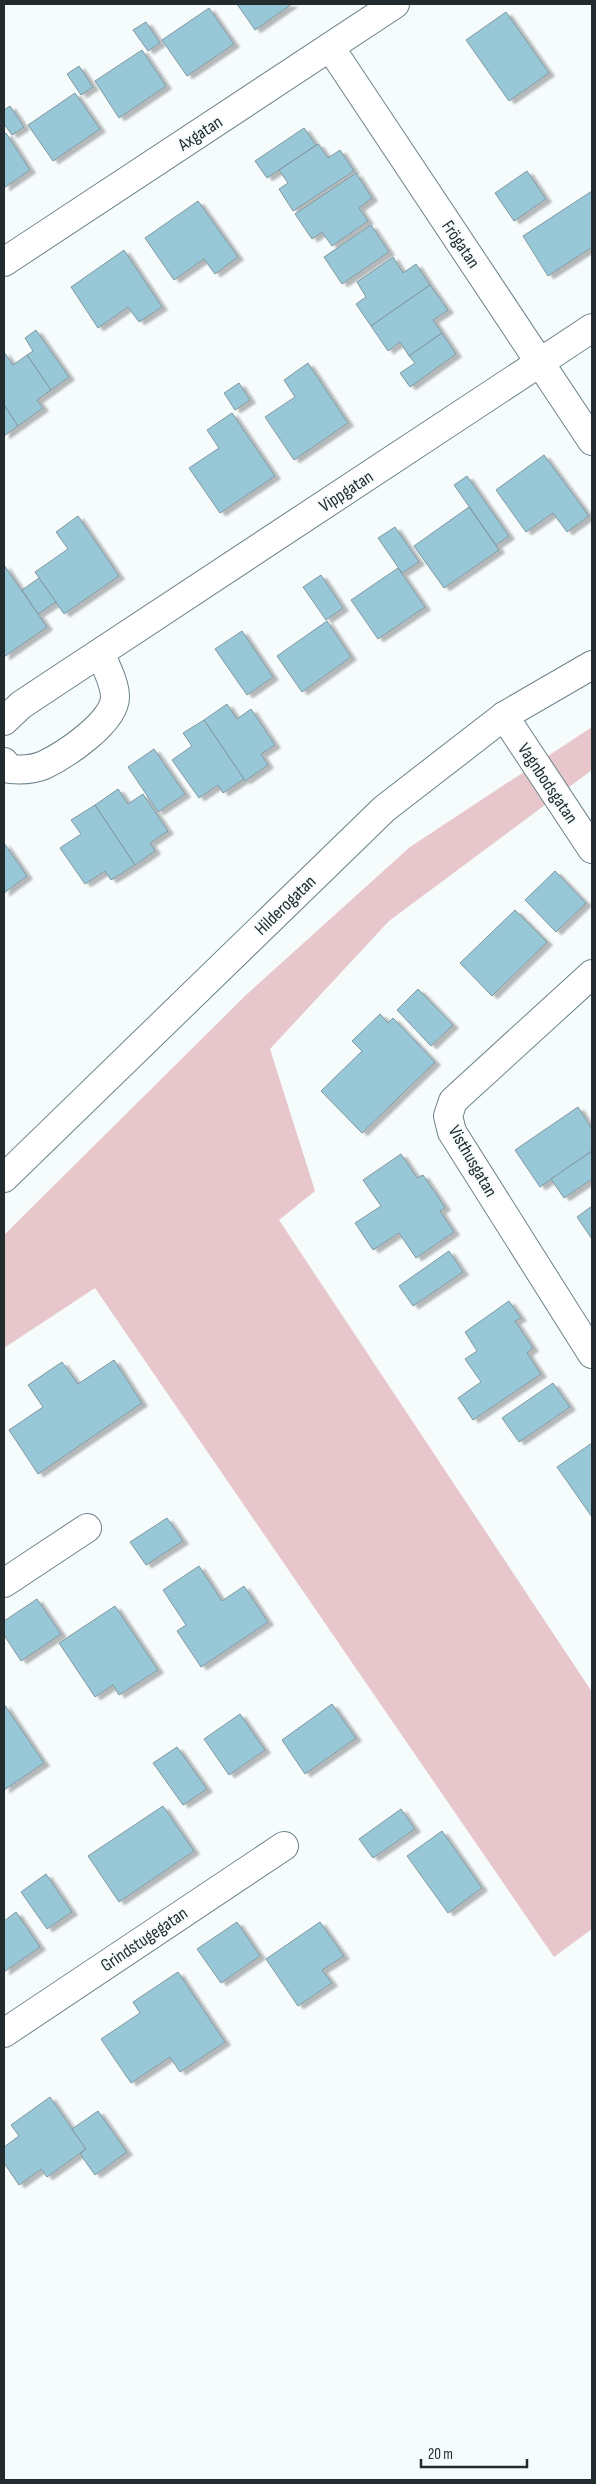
<svg xmlns="http://www.w3.org/2000/svg" width="596" height="2484" viewBox="0 0 596 2484" font-family="'Sofia Sans Condensed',sans-serif">
	<defs>
		<filter id="shadow"><feDropShadow dx="5.5" dy="3" stdDeviation="1" flood-color="#0004"/></filter>
	</defs>
	<rect width="100%" height="100%" fill="#f6fbfc"/>
	<path fill="#e7c7cb" d="M592 727V770L389 921 270 1049 315 1191 279 1220 592 1692V1929L554 1957 95 1288 4 1348V1235L245 996 410 847Z"/>
	<g fill="#98c8d8" stroke="#8097a0" filter="url(#shadow)">
		<path d="M237 4H292L255 30Z"/>
		<path d="M209 8 234 44 187 76 162 40Z"/>
		<path d="M506 12 549 73 509 101 466 40Z"/>
		<path d="M146 22 160 43 148 51 133 30Z"/>
		<path d="M142 50 166 86 119 118 95 81Z"/>
		<path d="M79 66 93 87 81 95 67 74Z"/>
		<path d="M75 93 100 129 53 161 28 125Z"/>
		<path d="M10 106 24 127 12 135 4 124V110Z"/>
		<path d="M304 128 316 145 267 178 255 161Z"/>
		<path d="M6 133 30 170 4 188V135Z"/>
		<path d="M318 144 328 158 340 150 354 171 293 211 279 189 288 183 279 170Z"/>
		<path d="M527 171 546 199 514 221 495 193Z"/>
		<path d="M356 173 372 198 359 208 368 221 332 246 322 232 312 239 295 214Z"/>
		<path d="M592 191V247L548 276 523 236Z"/>
		<path d="M198 201 238 257 215 274 204 259 174 280 145 238Z"/>
		<path d="M371 225 389 252 342 284 324 257Z"/>
		<path d="M124 250 162 307 139 322 128 307 98 328 71 287Z"/>
		<path d="M393 257 403 273 416 264 430 285 371 326 356 304 366 297 357 282Z"/>
		<path d="M430 285 448 310 433 320 442 333 409 356 400 342 388 351 371 326Z"/>
		<path d="M36 330 69 377 51 390 27 355 33 351 25 338Z"/>
		<path d="M442 333 456 354 410 387 400 373 415 363 409 356Z"/>
		<path d="M4 352 13 365 27 355 51 390 37 400 43 408 18 426 4 405Z"/>
		<path d="M308 363 348 423 294 460 265 417 295 397 284 380Z"/>
		<path d="M239 383 250 400 235 410 224 393Z"/>
		<path d="M4 405 18 426 4 436Z"/>
		<path d="M232 413 275 476 220 513 189 468 219 448 207 430Z"/>
		<path d="M544 455 589 516 567 532 553 513 526 532 496 490Z"/>
		<path d="M467 476 509 536 496 545 454 485Z"/>
		<path d="M469 507 499 550 444 588 414 546Z"/>
		<path d="M78 516 119 576 64 614 35 572 68 549 56 532Z"/>
		<path d="M395 527 419 562 402 573 378 538Z"/>
		<path d="M4 565 47 627 4 657Z"/>
		<path d="M398 568 425 607 378 639 351 600Z"/>
		<path d="M321 575 343 608 326 620 303 587Z"/>
		<path d="M39 578 56 602 38 614 22 590Z"/>
		<path d="M327 621 351 657 302 692 277 656Z"/>
		<path d="M242 631 273 677 247 695 215 649Z"/>
		<path d="M227 704 237 719 251 709 275 745 261 754 268 765 245 781 204 720Z"/>
		<path d="M204 720 244 779 223 793 218 785 199 798 172 760 192 746 183 733Z"/>
		<path d="M154 749 185 794 158 812 128 767Z"/>
		<path d="M118 789 128 804 143 794 168 831 150 843 155 851 135 865 95 805Z"/>
		<path d="M95 805 135 865 111 880 105 871 85 884 60 848 81 834 71 820Z"/>
		<path d="M4 843 27 876 4 893Z"/>
		<path d="M555 871 586 903 556 932 525 900Z"/>
		<path d="M515 910 547 942 492 996 460 963Z"/>
		<path d="M418 989 453 1025 431 1046 397 1010Z"/>
		<path d="M380 1014 388 1023 393 1018 435 1062 362 1133 321 1091 362 1051 352 1041Z"/>
		<path d="M578 1107 592 1129V1151L540 1187 515 1150Z"/>
		<path d="M592 1151V1179L564 1198 551 1179Z"/>
		<path d="M401 1154 417 1178 423 1175 445 1207 440 1211 454 1232 416 1258 399 1233 373 1250 355 1223 381 1206 363 1180Z"/>
		<path d="M592 1206V1239L577 1217Z"/>
		<path d="M449 1251 463 1272 413 1306 399 1286Z"/>
		<path d="M509 1301 521 1318 515 1321 533 1348 527 1353 541 1374 473 1420 458 1398 481 1382 465 1359 477 1351 465 1332Z"/>
		<path d="M114 1360 142 1403 38 1474 9 1430 43 1407 28 1385 62 1362 78 1384Z"/>
		<path d="M553 1383 570 1407 519 1442 502 1418Z"/>
		<path d="M592 1443V1517L557 1467Z"/>
		<path d="M167 1518 183 1541 146 1565 130 1542Z"/>
		<path d="M199 1566 222 1601 244 1586 268 1622 201 1667 177 1631 186 1625 163 1590Z"/>
		<path d="M37 1599 61 1634 21 1661 4 1635V1621Z"/>
		<path d="M115 1606 158 1670 119 1695 113 1685 95 1697 59 1643Z"/>
		<path d="M4 1704 44 1763 4 1790Z"/>
		<path d="M332 1704 356 1738 305 1774 282 1740Z"/>
		<path d="M240 1714 265 1750 229 1775 204 1739Z"/>
		<path d="M177 1747 207 1789 183 1805 153 1763Z"/>
		<path d="M163 1806 194 1851 119 1902 88 1856Z"/>
		<path d="M401 1809 415 1829 373 1858 359 1839Z"/>
		<path d="M442 1831 482 1888 448 1913 407 1856Z"/>
		<path d="M46 1874 72 1912 47 1929 21 1892Z"/>
		<path d="M16 1912 40 1947 4 1972V1921Z"/>
		<path d="M237 1922 260 1956 221 1983 197 1949Z"/>
		<path d="M320 1922 344 1956 322 1970 332 1983 298 2006 266 1959Z"/>
		<path d="M178 1972 225 2042 180 2072 170 2057 131 2083 101 2039 140 2013 133 2002Z"/>
		<path d="M50 2097 86 2149 47 2177 41 2169 19 2185 4 2163V2147L19 2136 11 2125Z"/>
		<path d="M98 2111 127 2152 95 2175 80 2154 86 2149 72 2129Z"/>
	</g>
	<g fill="none" stroke-linecap="round" stroke-linejoin="round">
		<defs>
			<g id="minor">
				<path d="M330 47 592 441"/>
				<path d="M4 262 395 4"/>
				<path d="M504 716 592 849"/>
				<path d="M4 721 21 705 45 689 592 328"/>
				<path d="M4 762 10 769C22 770 33 770 44 765 65 755 115 722 115 697 115 683 106 667 100 653"/>
				<path d="M592 974 453 1101 448 1116 452 1132 592 1354"/>
				<path d="M4 1178 384 809 504 716 592 665"/>
				<path d="M4 1583 87 1528"/>
				<path d="M4 2033 284 1846"/>
			</g>
		</defs>
		<use href="#minor" stroke="#6b828a" stroke-width="30"/>
		<use href="#minor" stroke="#fff" stroke-width="28"/>
	</g>
	<g text-anchor="middle" stroke-width="4" stroke-linejoin="round" paint-order="stroke">
		<g font-size="18" fill="#222c2f" stroke="#f6fbfc">
			<text transform="translate(200 133) rotate(-33)" y="6">Axgatan</text>
			<text transform="translate(461 244) rotate(56)" y="6">Frögatan</text>
			<text transform="translate(346 491) rotate(-33)" y="6">Vippgatan</text>
			<text transform="translate(548 783) rotate(56)" y="6">Vagnbodsgatan</text>
			<text transform="translate(285 905) rotate(-44)" y="6">Hilderogatan</text>
			<text transform="translate(473 1161) rotate(60)" y="6">Visthusgatan</text>
			<text transform="translate(144 1939) rotate(-34)" y="6">Grindstugegatan</text>
		</g>
	</g>
	<rect width="596" height="2484" fill="none" stroke="#222c2f" stroke-width="10"/>
	<path d="M421 2459v8h106v-8" fill="none" stroke="#222c2f" stroke-width="2.5"/>
	<text x="428" y="2459" font-size="15" fill="#222c2f" stroke="#f6fbfc" stroke-width="4" paint-order="stroke">20 m</text>
</svg>
